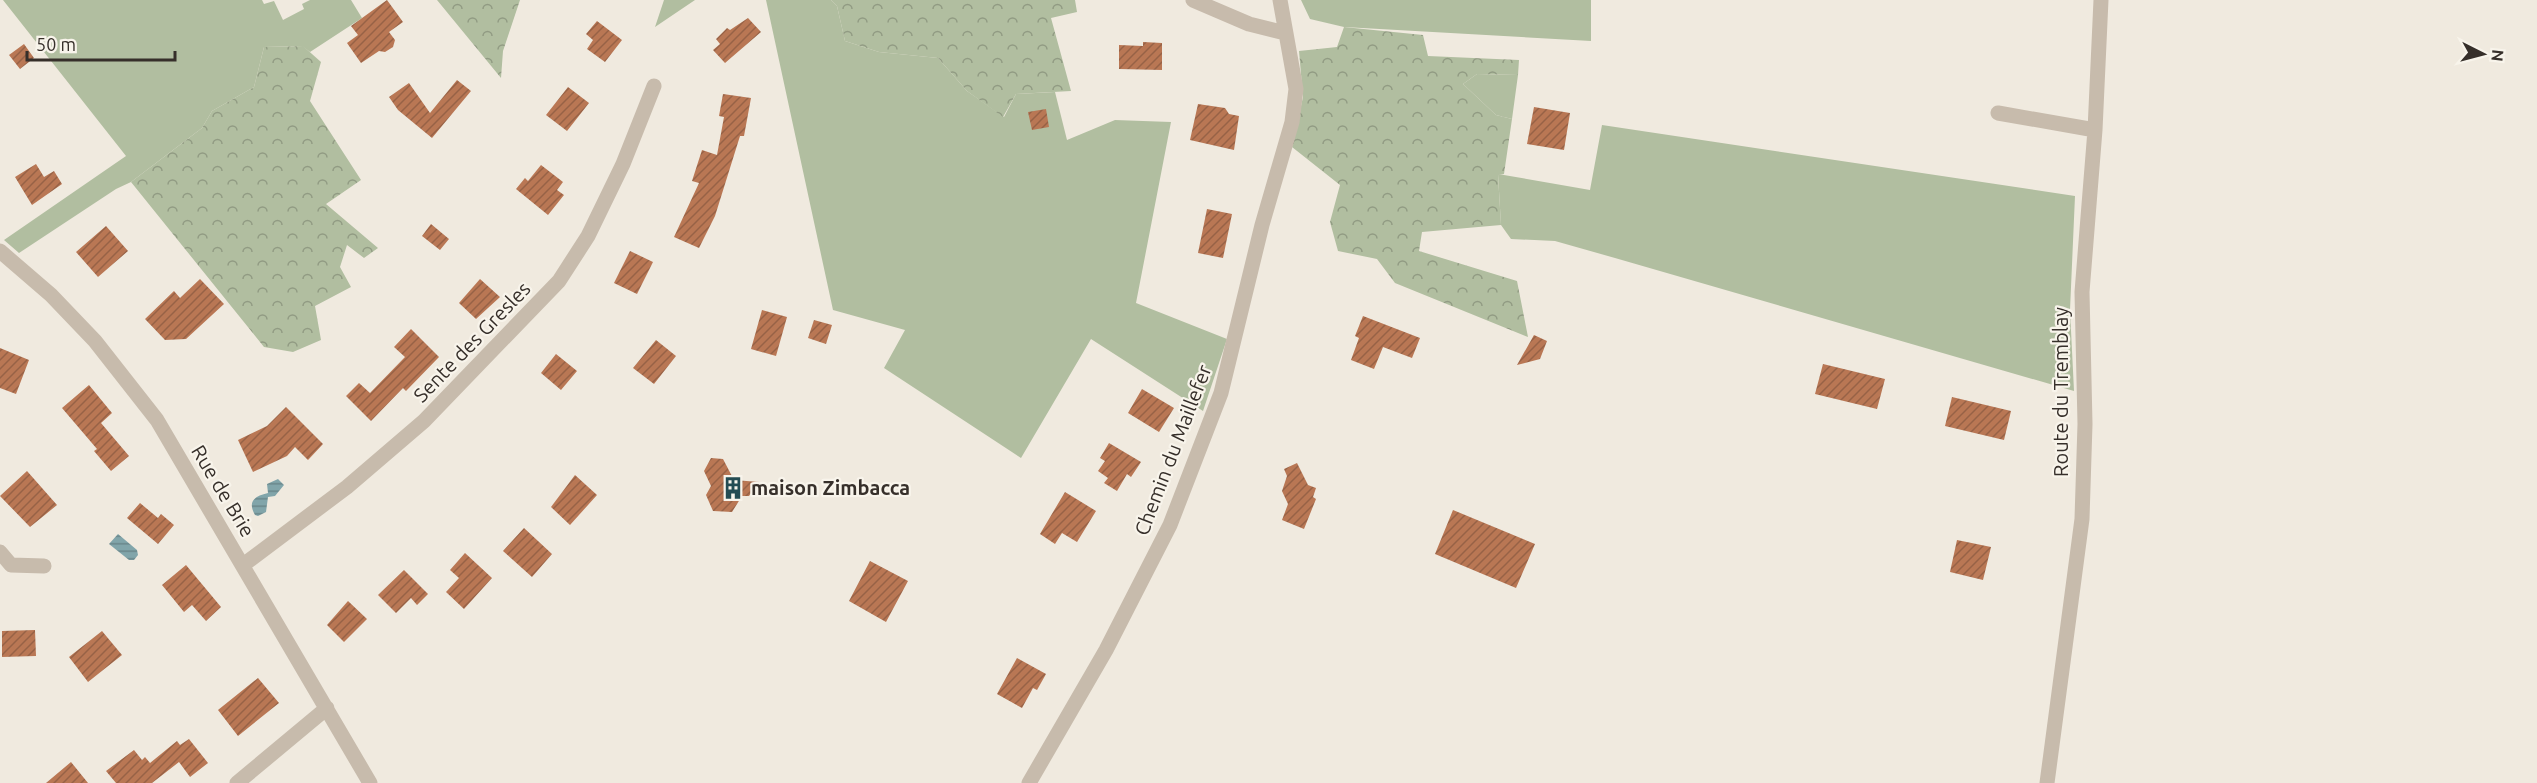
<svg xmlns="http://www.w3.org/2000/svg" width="2537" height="783" font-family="Ubuntu,sans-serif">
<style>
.green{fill:#b1bea0}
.forest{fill:url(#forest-crowns)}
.water{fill:url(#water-rules)}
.building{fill:url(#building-hatch)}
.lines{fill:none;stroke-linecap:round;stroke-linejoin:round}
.street{stroke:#c7bbac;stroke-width:15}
.labels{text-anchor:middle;stroke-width:4.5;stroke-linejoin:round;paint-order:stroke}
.street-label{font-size:20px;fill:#362f2a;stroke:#f8f4eb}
.poi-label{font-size:20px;font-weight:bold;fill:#362f2a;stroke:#f8f4eb;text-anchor:start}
</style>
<defs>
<pattern id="forest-crowns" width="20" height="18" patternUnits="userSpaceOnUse" patternTransform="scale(1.5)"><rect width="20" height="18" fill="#b1bea0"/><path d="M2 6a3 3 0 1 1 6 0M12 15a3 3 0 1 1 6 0" fill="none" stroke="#919b83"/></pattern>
<pattern id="water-rules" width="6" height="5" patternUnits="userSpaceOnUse" patternTransform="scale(1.5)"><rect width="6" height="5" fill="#81a5aa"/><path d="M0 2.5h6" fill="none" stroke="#6a878b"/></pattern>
<pattern id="building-hatch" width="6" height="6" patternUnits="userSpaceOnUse" patternTransform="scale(1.5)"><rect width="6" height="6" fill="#b97754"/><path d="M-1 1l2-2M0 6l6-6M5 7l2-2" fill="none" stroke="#976246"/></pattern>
</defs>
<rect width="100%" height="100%" fill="#f0eadf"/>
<path class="green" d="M 3,0 L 262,0 L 264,4 L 274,1 L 283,20 L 304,9 L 302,4 L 310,0 L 351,0 L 362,18 L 310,52 L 302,46 L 264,47 L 254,87 L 212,111 L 202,128 L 131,182 L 116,189 L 19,253 L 4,240 L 126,156 Z
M 664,0 L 695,0 L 655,27 Z
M 766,0 L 831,0 L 837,6 L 845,41 L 879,52 L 938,58 L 967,91 L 1004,117 L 1016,94 L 1055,92 L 1067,140 L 1115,120 L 1171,122 L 1136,303 L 1227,339 L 1203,411 L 1091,339 L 1021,458 L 884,368 L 905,330 L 833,310 Z
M 1301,0 L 1591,0 L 1591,41 L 1344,27 L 1310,19 Z
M 1477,74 L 1518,75 L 1512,119 L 1496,115 L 1463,84 Z
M 1602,125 L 2075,196 L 2070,310 L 2074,391 L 1615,258 L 1555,241 L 1511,239 L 1501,225 L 1498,174 L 1590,190 Z"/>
<path class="forest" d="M 437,0 L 520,0 L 503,51 L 501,78 Z
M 831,0 L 1075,0 L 1077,12 L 1051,18 L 1071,91 L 1016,94 L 1003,117 L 967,91 L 938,58 L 879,52 L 845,41 L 837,6 Z
M 1344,27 L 1423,35 L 1428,56 L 1519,60 L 1518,75 L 1477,74 L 1463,84 L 1496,115 L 1512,119 L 1504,174 L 1498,175 L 1501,225 L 1422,232 L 1419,251 L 1517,281 L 1528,337 L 1395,283 L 1377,259 L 1338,251 L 1330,222 L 1340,185 L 1292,147 L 1303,97 L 1299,51 L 1337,47 Z
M 303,46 L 321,62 L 310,101 L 361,180 L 326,204 L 378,248 L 364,258 L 347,245 L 340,267 L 351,287 L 315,306 L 321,340 L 293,352 L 264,347 L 131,182 L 202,128 L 212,111 L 254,87 L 264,47 Z"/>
<path class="water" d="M 278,479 L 284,485 L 275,496 L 268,497 L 266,512 L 258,516 L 255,515 C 247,501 255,496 268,493 L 267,484 Z
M 118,534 L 137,550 L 138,555 L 134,560 L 129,560 L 109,544 Z"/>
<path class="building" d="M 387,0 L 403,22 L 389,32 L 395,40 L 393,47 L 385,52 L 379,51 L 361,63 L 347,43 L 358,35 L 351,26 Z
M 748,18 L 761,32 L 725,63 L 713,50 L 720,44 L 716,39 L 727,28 L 730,30 Z
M 597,21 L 622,40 L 605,62 L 587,49 L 593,40 L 586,34 Z
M 1143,42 L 1162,43 L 1162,70 L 1119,69 L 1119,45 L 1143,46 Z
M 24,44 L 34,58 L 20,69 L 9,55 Z
M 457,80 L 471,91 L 432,138 L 398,110 L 389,97 L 409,83 L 430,113 Z
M 568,87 L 589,103 L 567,131 L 546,115 Z
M 723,94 L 751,98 L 744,136 L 740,136 L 715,216 L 699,248 L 674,237 L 699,183 L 692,181 L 702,150 L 717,155 L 724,117 L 719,116 Z
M 1198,104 L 1225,108 L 1229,114 L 1239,116 L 1234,150 L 1190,140 Z
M 1534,107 L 1570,113 L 1564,150 L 1527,144 Z
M 1046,109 L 1049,127 L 1032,130 L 1028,112 Z
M 36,164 L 44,177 L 54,171 L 62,184 L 32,205 L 15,177 Z
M 541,165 L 563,182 L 557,190 L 564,195 L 548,215 L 516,189 L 525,178 L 528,181 Z
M 1207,209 L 1232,214 L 1223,258 L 1198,253 Z
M 431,224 L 449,239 L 440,250 L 422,236 Z
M 106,226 L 128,251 L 98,277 L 76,252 Z
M 630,251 L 653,262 L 637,294 L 614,283 Z
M 200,279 L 224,304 L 186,339 L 165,340 L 145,319 L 174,291 L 180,298 Z
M 480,279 L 500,297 L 476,319 L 459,303 Z
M 762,310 L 787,317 L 776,356 L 751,349 Z
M 1363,316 L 1420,338 L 1412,358 L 1383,347 L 1374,369 L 1351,360 L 1359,338 L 1355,336 Z
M 814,320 L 832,325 L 826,344 L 808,338 Z
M 411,329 L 439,357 L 406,391 L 403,388 L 371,421 L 346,396 L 359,383 L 370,393 L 405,357 L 394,347 Z
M 1534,335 L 1547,341 L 1540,359 L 1517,365 Z
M 656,340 L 676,356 L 654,384 L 633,368 Z
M 0,348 L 29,360 L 16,394 L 0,388 Z
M 556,354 L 577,371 L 561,390 L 541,373 Z
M 1823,364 L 1885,379 L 1877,409 L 1815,394 Z
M 89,385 L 112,413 L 101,423 L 129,456 L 111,471 L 94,451 L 97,449 L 62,408 Z
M 1142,389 L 1174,408 L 1159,432 L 1128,413 Z
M 1952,397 L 2011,411 L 2004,440 L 1945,426 Z
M 286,407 L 323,444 L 308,460 L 295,447 L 287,456 L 253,472 L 238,440 L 267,426 Z
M 1109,443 L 1141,462 L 1131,477 L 1127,474 L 1117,491 L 1104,483 L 1108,478 L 1098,471 L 1105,461 L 1100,458 Z
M 711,458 L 723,459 L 734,480 L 759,482 L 749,496 L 742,496 L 732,512 L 713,511 L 706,495 L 711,486 L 704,471 Z
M 1297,463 L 1308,485 L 1316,488 L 1313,497 L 1316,499 L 1304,529 L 1282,520 L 1288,504 L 1282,491 L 1287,476 L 1284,469 Z
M 27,471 L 57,505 L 30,527 L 0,496 Z
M 575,475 L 597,495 L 570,525 L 551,507 Z
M 1065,492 L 1096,511 L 1077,542 L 1062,533 L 1055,544 L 1040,534 Z
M 140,503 L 158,518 L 161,514 L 174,525 L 158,544 L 127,518 Z
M 1453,510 L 1535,544 L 1516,588 L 1435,554 Z
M 524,528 L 552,554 L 532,577 L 503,551 Z
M 1957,540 L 1991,547 L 1983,580 L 1950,572 Z
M 465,553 L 492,578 L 464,609 L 446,592 L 459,578 L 450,570 Z
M 870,561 L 908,581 L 886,622 L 849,601 Z
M 186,565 L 221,607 L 206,621 L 192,605 L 184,612 L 162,585 Z
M 404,570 L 428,594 L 417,605 L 411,598 L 396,613 L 378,595 Z
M 348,601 L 367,619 L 344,642 L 327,625 Z
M 35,630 L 36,656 L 2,657 L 2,631 Z
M 102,631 L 122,655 L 88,682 L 69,657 Z
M 1017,658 L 1046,674 L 1037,690 L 1033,688 L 1022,708 L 997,694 Z
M 258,678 L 279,703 L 238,736 L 218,710 Z
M 189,739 L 208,763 L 190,777 L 179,762 L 152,783 L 116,783 L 106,771 L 134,750 L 142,760 L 145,757 L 150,763 L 177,741 L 180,745 Z
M 71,762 L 88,783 L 46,783 Z"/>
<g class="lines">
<path class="street" d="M 1193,0 L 1249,24 L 1285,33
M 1998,113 L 2095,130
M 0,251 L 51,295 L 95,341 L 157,420 L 370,783
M 0,552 L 11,565 L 44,566
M 243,565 L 347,487 L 424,421 L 559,281 L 588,236 L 623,164 L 654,86
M 237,783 L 327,708
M 1029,783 L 1106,650 L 1170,525 L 1221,393 L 1262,225 L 1292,122 L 1296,89 L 1280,0
M 2047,783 L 2082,519 L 2085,424 L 2082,292 L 2095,130 L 2101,0"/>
</g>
<defs>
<g id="building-bare" transform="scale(1.8)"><path d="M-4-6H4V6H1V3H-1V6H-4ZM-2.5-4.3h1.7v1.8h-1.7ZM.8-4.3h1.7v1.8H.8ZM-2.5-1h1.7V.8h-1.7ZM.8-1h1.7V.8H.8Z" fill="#244c53" stroke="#f8f4eb" stroke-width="2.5" paint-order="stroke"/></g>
</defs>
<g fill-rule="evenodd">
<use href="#building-bare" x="733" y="488"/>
</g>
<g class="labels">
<g class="street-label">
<text transform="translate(472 342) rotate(-46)" y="7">Sente des Gresles</text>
<text transform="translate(2061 392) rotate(-90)" y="7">Route du Tremblay</text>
<text transform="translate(1173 450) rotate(-69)" y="7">Chemin du Maillefer</text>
<text transform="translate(223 491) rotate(59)" y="7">Rue de Brie</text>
</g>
<g class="poi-label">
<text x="751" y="495">maison Zimbacca</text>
</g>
</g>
<g transform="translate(2483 54) rotate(96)" stroke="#f8f4eb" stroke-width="4.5" paint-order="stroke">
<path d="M0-4.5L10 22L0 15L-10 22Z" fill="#362f2a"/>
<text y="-9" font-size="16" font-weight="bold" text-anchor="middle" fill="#362f2a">N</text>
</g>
<path d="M27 51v9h148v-9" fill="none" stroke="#362f2a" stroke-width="3"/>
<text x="36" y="51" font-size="18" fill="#362f2a" stroke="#f8f4eb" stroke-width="4.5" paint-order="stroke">50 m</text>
</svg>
